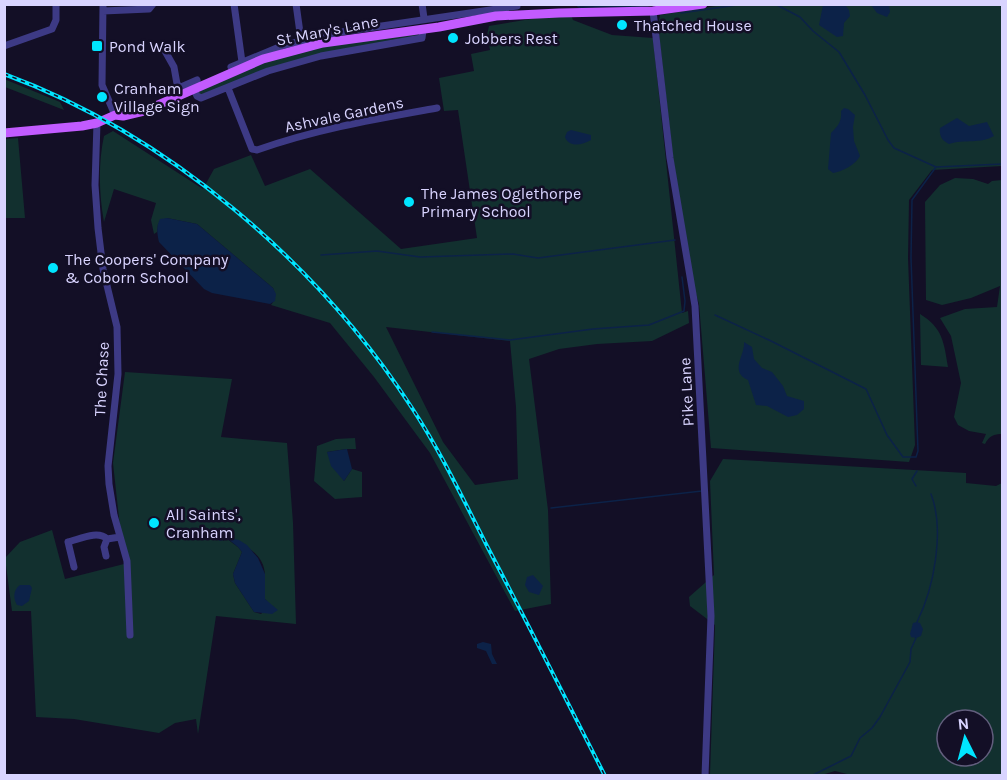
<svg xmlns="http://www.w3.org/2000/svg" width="1007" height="780" font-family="Karla,sans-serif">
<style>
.green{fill:#12302f;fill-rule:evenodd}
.water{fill:#0c2248}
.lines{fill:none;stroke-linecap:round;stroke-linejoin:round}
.stream{stroke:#0c2248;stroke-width:1.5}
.minor{stroke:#3d3a85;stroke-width:7}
.major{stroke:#c25bff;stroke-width:9}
.rail-casing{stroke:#00e5ff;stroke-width:4}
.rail{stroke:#130f26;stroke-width:1.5;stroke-dasharray:4.5;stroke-linecap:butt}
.poi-dot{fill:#00e5ff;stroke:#130f26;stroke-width:2}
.labels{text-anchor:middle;stroke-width:5;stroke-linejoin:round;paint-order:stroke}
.poi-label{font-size:16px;fill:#d9d4ff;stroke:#130f26;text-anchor:start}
.street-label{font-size:16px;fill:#d9d4ff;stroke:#130f26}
</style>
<rect width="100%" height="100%" fill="#130f26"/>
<path class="green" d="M 722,5 L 1002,5 L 1002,166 L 932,170 L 909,200 L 908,258 L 915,445 L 909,462 L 711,448 L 699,304 L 694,287 L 673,158 L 659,35 L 661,30 L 658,27 L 660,15 Z
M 571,15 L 573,20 L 612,35 L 653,38 L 682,313 L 688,311 L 689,323 L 652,341 L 597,344 L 559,349 L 529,359 L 548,510 L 551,604 L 515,611 L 430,453 L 374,377 L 330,323 L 271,305 C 276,299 276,295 273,288 L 197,224 L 167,218 L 158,224 L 157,232 L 154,234 L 151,220 L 156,203 L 114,189 L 104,222 C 99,194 98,164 104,136 L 113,131 L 203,189 L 214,169 L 251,155 L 265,186 L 310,169 L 401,249 L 477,238 L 458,110 L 444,111 L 439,78 L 474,71 L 471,54 L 490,50 L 487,35 L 489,26 L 549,16 ZM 386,327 L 510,341 L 516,407 L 518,479 L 475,485 L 443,442 Z
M 419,34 L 418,37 L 320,54 L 200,95 L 198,92 L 257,64 L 325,45 Z
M 4,79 L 60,102 L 64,110 L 5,87 Z
M 18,138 L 25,218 L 5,218 L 5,139 Z
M 955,178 L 973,179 L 988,184 L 992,181 L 1002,180 L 1002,434 C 994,434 989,436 985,444 L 982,443 L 986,434 L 969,431 L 958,425 L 954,417 L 961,383 L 951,336 L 940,318 L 965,309 L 997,307 L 1000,286 L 971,298 L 942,305 L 926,300 L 925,202 L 940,185 Z
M 920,314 C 943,328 944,343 948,367 L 921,365 Z
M 125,372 L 232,379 L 221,437 L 287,443 L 293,523 L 296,624 L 216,616 L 198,734 L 196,719 L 175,723 L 159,733 L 74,719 L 36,717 L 31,611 L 12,611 L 5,558 L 20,542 L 52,530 L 65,579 L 124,564 L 113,463 ZM 222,537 C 241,543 264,551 265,575 C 265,583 264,591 265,599 L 270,605 L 261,614 L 254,612 L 235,583 L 233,574 L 242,552 L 238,547 L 227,539 L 223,541 Z
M 355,438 L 356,449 L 347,449 L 327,452 L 344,481 L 352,469 L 362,472 L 362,497 L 335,499 L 314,481 L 317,446 L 336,439 Z
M 723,459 L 966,473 L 966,483 L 996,486 L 1002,483 L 1002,775 L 855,776 L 835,771 L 818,776 L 710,775 L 715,625 L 690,606 L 689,597 L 714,575 L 710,481 ZM 947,720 L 983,720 L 983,756 L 947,756 Z"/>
<path class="water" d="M 823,5 L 845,5 L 849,10 L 850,16 L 844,23 L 843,36 L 837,37 L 819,25 Z
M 871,5 L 889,5 L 890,12 L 887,17 L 877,13 Z
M 844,108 L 848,109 L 855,115 L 853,127 L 854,141 L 860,156 C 856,164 842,172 833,173 L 828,169 L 831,133 C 838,126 842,121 841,111 Z
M 957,118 L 969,126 L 987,122 L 994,136 C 981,144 964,139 949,144 C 942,141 939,136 940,128 Z
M 571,130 L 591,135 L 591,140 C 582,145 569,148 565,137 L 567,132 Z
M 167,218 L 197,224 L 273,288 L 276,294 L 275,301 L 270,304 L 212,293 L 204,289 L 159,242 C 157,233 156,227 160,219 Z
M 744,342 L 752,347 L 754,359 L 762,368 L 772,372 L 783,386 L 787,396 L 804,401 L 804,409 L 797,415 L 788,417 L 767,406 L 756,405 L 748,380 C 729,371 745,356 744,342 Z
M 347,449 L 352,469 L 344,481 L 331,466 L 327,452 Z
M 220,536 L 239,540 L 247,545 L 258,558 L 265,574 L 265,599 L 278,610 L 272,614 L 254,612 L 235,583 L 233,574 L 242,552 L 238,547 L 228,539 L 219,541 Z
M 533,575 L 543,586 L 539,595 L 529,592 L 525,585 L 527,577 Z
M 20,585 L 30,585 L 32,588 L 29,601 L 22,606 L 17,605 C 13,598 13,590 20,585 Z
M 917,622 L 920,623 L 923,629 L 921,636 L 916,638 L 911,637 L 910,634 L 913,623 Z
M 483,642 L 491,644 L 492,654 L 497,664 L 492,664 L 486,651 L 477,648 L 477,644 Z"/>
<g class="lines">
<path class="stream" d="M 575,4 L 579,7 L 648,6
M 775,4 L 800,17 L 813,31 L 839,52 L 865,95 L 888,140 L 894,148 L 936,167 L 1002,164
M 681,13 L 744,4
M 321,255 L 377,251 L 420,257 L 513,254 L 538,258 L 675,240
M 715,315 L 771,341 L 866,389 L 887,435 L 903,457 L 916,457 L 918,451 L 911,258 L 912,200 L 936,167
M 432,332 L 510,340 L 593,329 L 649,325 L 684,311 L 685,301 L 682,277
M 916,486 L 912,479 L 917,471
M 551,508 L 702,491
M 917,622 C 934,588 945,530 931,494
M 811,776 L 851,756 L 860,738 L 872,728 L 880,717 L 910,662 L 911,649 L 916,638"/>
<path class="minor" d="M 103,4 L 102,85 L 115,115
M 234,4 L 242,62
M 296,4 L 301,40
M 422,4 L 424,18
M 103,11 L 149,9 L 153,4
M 653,11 L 670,158 L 695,306 L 711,616 L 705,776
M 4,46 L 52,29 L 56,20 L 56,4
M 165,51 L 174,67 L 177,84 L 186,93
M 233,71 L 231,67 L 284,45 L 341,32 L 517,6
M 181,87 L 197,80
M 228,88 L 252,149 L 257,150 C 316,129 376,119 437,108
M 194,89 L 197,96 L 201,98 L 268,71 L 321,56 L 422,38 L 423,30
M 97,123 L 95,185 L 98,228 L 103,269 L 117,327 L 118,374 L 108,466 L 109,484 L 114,515 L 127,561 L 130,635
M 106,556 L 104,547 L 107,539
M 74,567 L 68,542 C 80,539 98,530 107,539 L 120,537"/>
<path class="major" d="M 4,133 L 82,126 L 97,123 L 115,115 L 123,116 L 144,111 L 263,59 L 323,43 L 439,27 L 496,16 L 559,13 L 653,11 L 703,4"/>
<g class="rail-casing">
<path id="rail" d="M 4,74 C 167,134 318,263 412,408 C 441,452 463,499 487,546 C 527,622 566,699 605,776"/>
</g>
<use href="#rail" class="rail"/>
</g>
<g class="poi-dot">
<circle cx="622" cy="25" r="6"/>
<circle cx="453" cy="38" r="6"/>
<rect x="91" y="40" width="12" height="12" rx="3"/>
<circle cx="102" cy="97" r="6"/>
<circle cx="409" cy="202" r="6"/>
<circle cx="53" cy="268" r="6"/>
<circle cx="154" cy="523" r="6"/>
</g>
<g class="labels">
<g class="poi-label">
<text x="634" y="31">Thatched House</text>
<text x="465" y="44">Jobbers Rest</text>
<text x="109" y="52">Pond Walk</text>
<text x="114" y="94">Cranham<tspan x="114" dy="18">Village Sign</tspan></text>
<text x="421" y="199">The James Oglethorpe<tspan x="421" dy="18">Primary School</tspan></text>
<text x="65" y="265">The Coopers' Company<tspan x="65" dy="18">&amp; Coborn School</tspan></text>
<text x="166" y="520">All Saints',<tspan x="166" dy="18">Cranham</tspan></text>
</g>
<g class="street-label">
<text transform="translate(327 30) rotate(-11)" y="6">St Mary's Lane</text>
<text transform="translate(344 114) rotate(-12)" y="6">Ashvale Gardens</text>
<text transform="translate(101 379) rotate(-87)" y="6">The Chase</text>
<text transform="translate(686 392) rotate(-93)" y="6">Pike Lane</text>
</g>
</g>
<rect width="1007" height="780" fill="none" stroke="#d9d4ff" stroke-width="12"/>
<g transform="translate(965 738) rotate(354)"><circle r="28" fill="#130f26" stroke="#625e7d" stroke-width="1.5"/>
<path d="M0-4.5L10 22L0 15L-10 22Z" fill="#00e5ff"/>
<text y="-9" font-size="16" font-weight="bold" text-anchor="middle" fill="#d9d4ff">N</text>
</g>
</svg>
